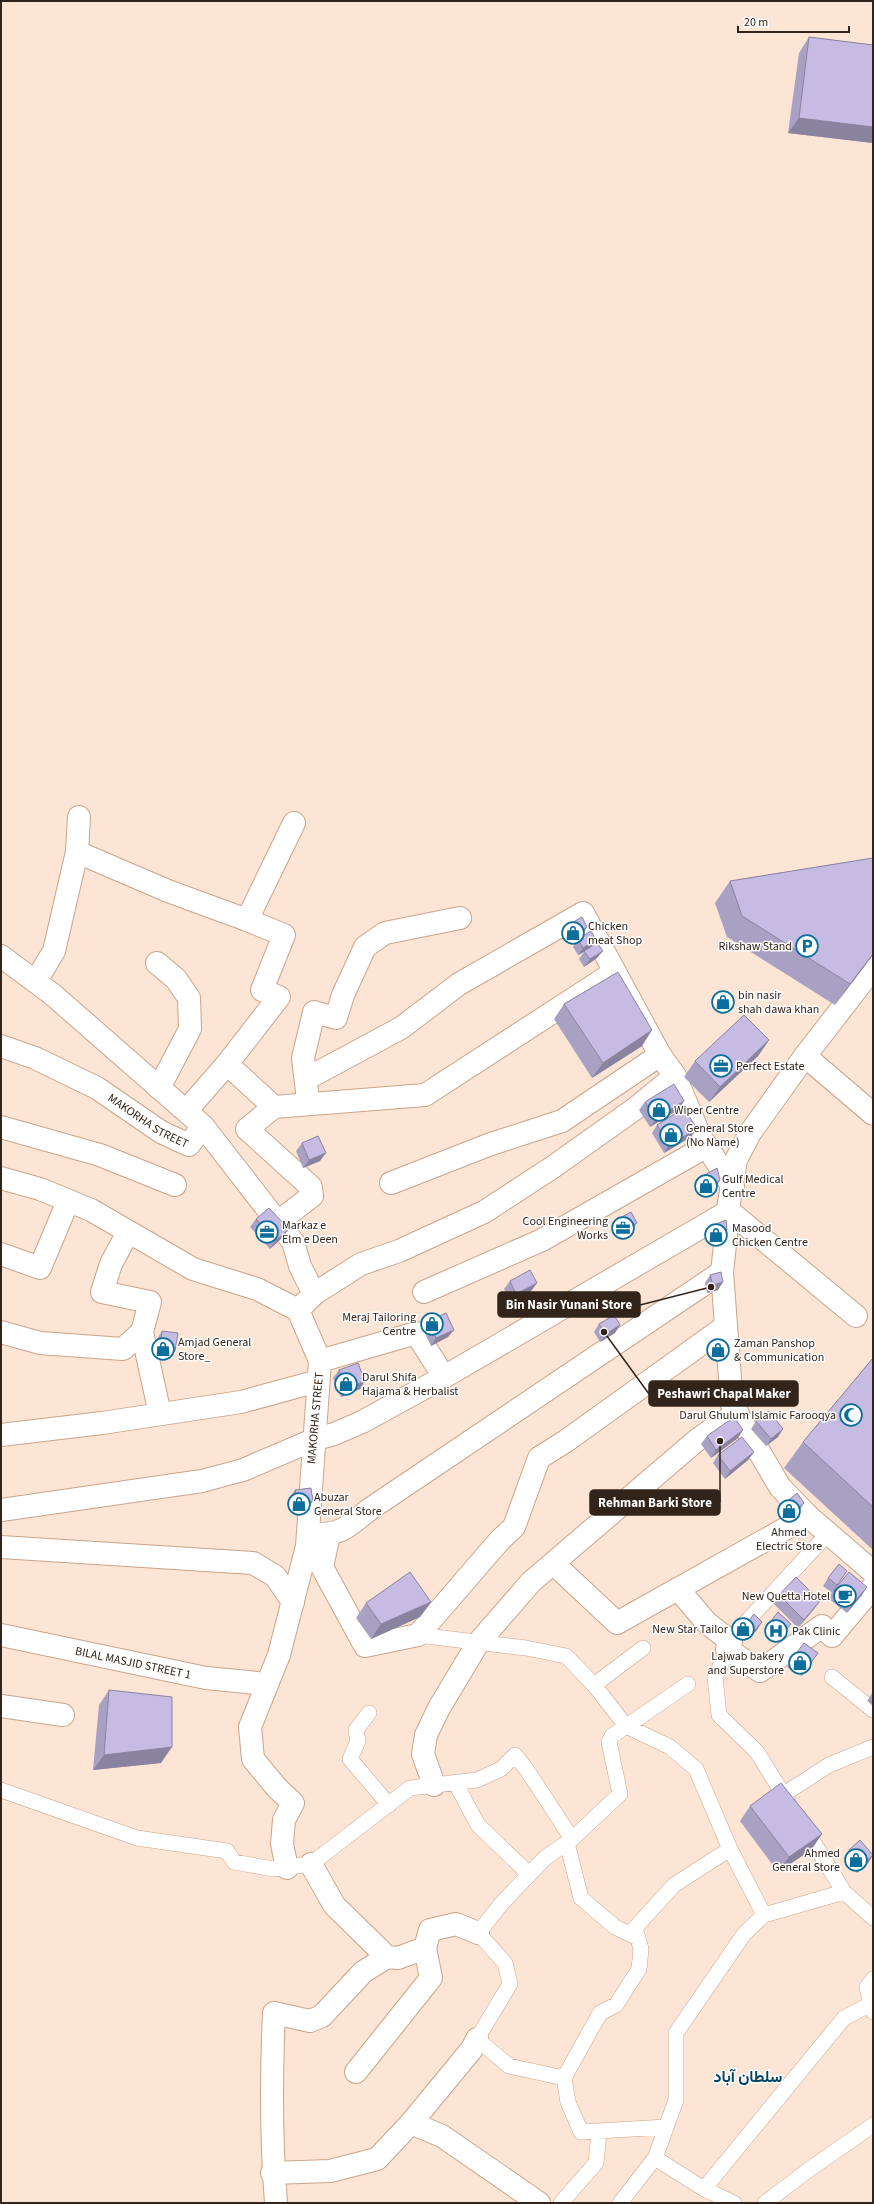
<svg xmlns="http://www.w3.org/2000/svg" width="874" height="2204" font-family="'Source Sans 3',Vazirmatn,sans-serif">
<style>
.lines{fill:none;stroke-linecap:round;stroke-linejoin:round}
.service-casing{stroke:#c9a48a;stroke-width:16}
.minor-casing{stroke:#c9a48a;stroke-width:24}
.service{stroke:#fff;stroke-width:15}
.minor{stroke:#fff;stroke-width:22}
.wall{fill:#a9a1c3}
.shaded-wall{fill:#8a839f}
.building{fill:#c5bbe3;stroke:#8a839f}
.labels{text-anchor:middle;stroke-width:3;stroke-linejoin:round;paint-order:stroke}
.poi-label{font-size:12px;fill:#32241a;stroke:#fff;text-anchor:start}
.street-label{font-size:12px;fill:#32241a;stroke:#fff}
.district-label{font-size:16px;font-weight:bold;fill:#024565;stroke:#fff}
.leader{fill:none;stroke:#32241a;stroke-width:1.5}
.callout-dot{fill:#32241a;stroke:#fff;stroke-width:1.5}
.callout{fill:#32241a;stroke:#32241a;stroke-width:1.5}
.callout-label{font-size:13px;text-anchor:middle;font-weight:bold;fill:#fff}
</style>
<rect width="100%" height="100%" fill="#fce5d4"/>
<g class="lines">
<g class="service-casing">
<path id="service" d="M 418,1635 L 526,1648 L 566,1656 L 594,1685 L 626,1726 L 670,1747 L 696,1769 L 730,1849 L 764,1915
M 832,1677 L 873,1710
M 594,1685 L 643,1648
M 369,1713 L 356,1730 L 358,1741 L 350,1759 L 389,1805
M 455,1782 L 478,1825 L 529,1874
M 1,1790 L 137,1838 L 227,1851 L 234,1862 L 273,1869 L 311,1864 L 410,1788 L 477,1780 L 501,1769 L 515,1755 L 527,1770 L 572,1839
M 784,1794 L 829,1765 L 873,1747
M 788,1802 L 757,1752 L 719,1715 L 715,1677 L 736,1633 L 821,1541 L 831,1536
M 804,1827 L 844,1892 L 873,1918
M 567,1843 L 581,1898 L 615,1927 L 638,1938
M 873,1979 L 867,1987 L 873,2012
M 564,2078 L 509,2066 L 477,2039 L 510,1984 L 505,1963 L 478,1933 L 502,1903 L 545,1858 L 572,1839 L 620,1794 L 609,1742 L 612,1736 L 688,1684
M 666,2127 L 581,2132 L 568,2102 L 564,2078 L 600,2013 L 616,2005 L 639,1969 L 641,1949 L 635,1928 L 674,1885 L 730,1849
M 655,2158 L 676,2100 L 676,2033 L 744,1934 L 764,1915 L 844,1892
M 704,2189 L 844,2018 L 871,2004
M 561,2203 L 596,2163 L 599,2133
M 620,2203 L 655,2158 L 704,2189 L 734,2203
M 765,2203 L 807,2171 L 873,2125"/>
</g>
<g class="minor-casing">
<g id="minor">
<path d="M 77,852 L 168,891 L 247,920 L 294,823"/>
<path d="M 1,956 L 52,994 L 203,1126"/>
<path d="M 157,963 L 176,979 L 189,998 L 190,1029 L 159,1088"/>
<path d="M 873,968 L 805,1056 L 750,1133 L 736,1160 L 726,1221 L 726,1236 L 722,1272 L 732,1405 L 780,1487 L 808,1516 L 873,1572"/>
<path d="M 36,981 L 54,951 L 77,852 L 79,817"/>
<path id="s1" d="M 1,1046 L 35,1058 L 97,1088 L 161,1132 L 189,1145 L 203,1126 L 293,1242 L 300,1266 L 314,1294 L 298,1310 L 320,1361 L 307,1546 L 279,1655 L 250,1727 L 253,1759 L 277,1788 L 293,1803 L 284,1820 L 282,1844 L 287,1868"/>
<path d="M 805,1056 L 873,1114"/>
<path d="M 227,1064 L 274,1107"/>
<path d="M 306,1079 L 401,1028 L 459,984 L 583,913 L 660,1055 L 675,1076 L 700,1136 L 733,1187"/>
<path d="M 307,1092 L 303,1058 L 314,1012 L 336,1018 L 343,995 L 365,947 L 385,933 L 460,918"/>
<path d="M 186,1111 L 227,1064 L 279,997 L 262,990 L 284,935 L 247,920"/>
<path d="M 1,1127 L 100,1155 L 175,1185"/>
<path d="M 1,1178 L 40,1189 L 91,1210 L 193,1269 L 257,1289 L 298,1310"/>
<path d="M 391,1183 L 491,1144 L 562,1121 L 660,1055"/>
<path d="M 278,1222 L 312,1196 L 311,1187 L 247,1129 L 274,1107 L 425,1095 L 613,973"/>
<path d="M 128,1232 L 111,1264 L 102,1292 L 150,1302 L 142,1332 L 160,1414"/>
<path d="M 1,1254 L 40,1268 L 68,1201"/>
<path d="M 424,1292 L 542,1240 L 707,1146"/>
<path d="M 314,1294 L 361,1264 L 399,1251 L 484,1212 L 553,1167 L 636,1108 L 675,1076"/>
<path d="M 1,1332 L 40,1343 L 123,1349 L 142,1332"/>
<path d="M 320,1361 L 416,1333 L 444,1377"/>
<path d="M 1,1435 L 102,1423 L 241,1402 L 318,1381"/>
<path d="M 1,1510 L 202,1481 L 243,1470 L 313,1440 L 334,1434 L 362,1422 L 444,1377 L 729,1211 L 856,1316"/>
<path d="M 314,1534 C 343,1535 348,1526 370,1509 L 722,1272"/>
<path d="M 329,1535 L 322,1567 L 365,1646 L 418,1635 L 500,1540 L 514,1527 L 539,1458 L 566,1441 L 726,1326"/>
<path d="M 1,1547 L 253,1563 L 275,1576 L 293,1602"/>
<path d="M 554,1564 L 617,1623 L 808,1516"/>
<path d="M 678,1589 L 706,1622 L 731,1642"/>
<path id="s2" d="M 1,1635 L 206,1678 L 267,1684"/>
<path d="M 727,1649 L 760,1671 L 822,1626 L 832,1636 L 873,1587"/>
<path d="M 1,1706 L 63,1715"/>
<path d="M 434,1785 L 423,1754 L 426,1735 L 439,1708 L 478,1643 L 531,1582 L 697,1440 L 724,1421 L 738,1414"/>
<path d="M 311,1864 L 334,1905 L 387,1957 L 398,1958 L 425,1948 L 430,1930 L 456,1924 L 478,1933"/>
<path d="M 356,2072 L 431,1978 L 425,1948"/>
<path d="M 411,2123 L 442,2136 L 539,2203"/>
<path d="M 272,2173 L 330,2171 L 377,2159 L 411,2123 L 472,2049 L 477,2039"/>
<path d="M 276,2203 C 271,2139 271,2077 274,2013 L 310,2021 L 322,2016 L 363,1972 L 387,1957"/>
</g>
</g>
<use href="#service" class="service"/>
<use href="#minor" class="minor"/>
</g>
<path class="wall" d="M 809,37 L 873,45 L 873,143 L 788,133 L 799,53 Z
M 873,858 L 873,955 L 835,1005 L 727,937 L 715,903 L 730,881 Z
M 570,924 L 582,935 L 569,942 L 564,932 Z
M 578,939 L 596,940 L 592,946 L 597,958 L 584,967 L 579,959 L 584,952 L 578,955 L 573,947 Z
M 564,1004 L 642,1046 L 592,1078 L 554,1019 Z
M 769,1040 L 758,1056 L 709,1102 L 684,1077 L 695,1061 Z
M 684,1101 L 679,1109 L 650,1127 L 639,1110 L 645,1102 Z
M 657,1125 L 691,1137 L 664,1153 L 652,1133 Z
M 302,1143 L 320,1161 L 303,1168 L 296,1151 Z
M 703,1176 L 715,1188 L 701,1196 L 698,1184 Z
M 620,1218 L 631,1231 L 620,1237 L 614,1226 Z
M 256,1219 L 283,1237 L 270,1249 L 250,1227 Z
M 716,1224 L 722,1238 L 713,1241 L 711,1232 Z
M 710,1275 L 718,1290 L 707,1293 L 705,1283 Z
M 510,1281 L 537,1283 L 531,1291 L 511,1302 L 504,1289 Z
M 429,1321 L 448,1337 L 431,1346 L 423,1329 Z
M 599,1324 L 615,1333 L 600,1342 L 594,1332 Z
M 162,1331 L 169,1358 L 154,1356 L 157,1339 Z
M 873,1358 L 873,1550 L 784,1468 L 803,1442 Z
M 339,1370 L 360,1389 L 341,1397 L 333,1378 Z
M 756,1421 L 778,1437 L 766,1446 L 751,1429 Z
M 707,1436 L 738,1438 L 711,1458 L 701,1444 Z
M 754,1452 L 748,1460 L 725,1479 L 713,1463 L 718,1455 Z
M 295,1490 L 307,1509 L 291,1511 L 289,1498 Z
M 784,1504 L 799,1511 L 786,1521 L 778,1512 Z
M 847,1571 L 832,1593 L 823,1586 L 828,1578 Z
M 834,1590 L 862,1595 L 847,1613 L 828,1598 Z
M 779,1595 L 820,1601 L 814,1609 L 798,1628 L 773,1603 Z
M 431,1602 L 420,1617 L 371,1639 L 356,1618 L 366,1603 Z
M 778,1612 L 785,1632 L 778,1641 L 766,1629 Z
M 746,1624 L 757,1630 L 748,1639 L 740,1632 Z
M 804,1643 L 818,1653 L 802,1676 L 787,1667 Z
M 109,1690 L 161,1763 L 93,1770 L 99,1705 Z
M 873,1692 L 873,1706 L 867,1701 Z
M 750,1806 L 822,1834 L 811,1850 L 778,1872 L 740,1821 Z
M 849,1850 L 873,1855 L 868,1863 L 857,1873 L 844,1858 Z"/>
<path class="shaded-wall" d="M 799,118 L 873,127 L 873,143 L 788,133 Z
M 587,927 L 582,935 L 569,942 L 575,934 Z
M 596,940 L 591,948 L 584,951 L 584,952 L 578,955 L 583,948 Z
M 603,951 L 597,958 L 584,967 L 590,959 Z
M 873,954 L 873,955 L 835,1005 L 850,984 Z
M 652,1030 L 642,1046 L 592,1078 L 603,1063 Z
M 769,1040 L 758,1056 L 709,1102 L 720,1087 Z
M 684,1101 L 679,1109 L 650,1127 L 656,1119 Z
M 697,1129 L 691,1137 L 664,1153 L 669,1145 Z
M 326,1153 L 320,1161 L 303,1168 L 309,1160 Z
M 720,1180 L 715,1188 L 701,1196 L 707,1188 Z
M 637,1223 L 631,1231 L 620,1237 L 625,1229 Z
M 289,1229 L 283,1237 L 270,1249 L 275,1241 Z
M 727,1230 L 722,1238 L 713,1241 L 718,1233 Z
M 723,1282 L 718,1290 L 707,1293 L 713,1285 Z
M 537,1283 L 531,1291 L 511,1302 L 516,1294 Z
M 620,1325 L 615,1333 L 600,1342 L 606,1334 Z
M 454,1330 L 448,1337 L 431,1346 L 436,1338 Z
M 160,1349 L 175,1351 L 169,1358 L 154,1356 Z
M 365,1381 L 360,1389 L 341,1397 L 346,1389 Z
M 783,1429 L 778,1437 L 766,1446 L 771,1439 Z
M 743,1430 L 738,1438 L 711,1458 L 716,1450 Z
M 754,1452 L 748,1460 L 725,1479 L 730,1471 Z
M 313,1501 L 307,1509 L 291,1511 L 297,1503 Z
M 804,1503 L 799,1511 L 786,1521 L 792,1513 Z
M 867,1587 L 862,1595 L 847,1613 L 852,1605 Z
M 820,1601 L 814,1609 L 798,1628 L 804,1620 Z
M 431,1602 L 420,1617 L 371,1639 L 381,1624 Z
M 762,1622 L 757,1630 L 748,1639 L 754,1631 Z
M 791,1624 L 785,1632 L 778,1641 L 783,1633 Z
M 172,1747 L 161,1763 L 93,1770 L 104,1755 Z
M 822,1834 L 811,1850 L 778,1872 L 789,1857 Z
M 873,1855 L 868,1863 L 857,1873 L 862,1865 Z"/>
<path class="building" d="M 809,37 L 873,45 L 873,127 L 799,118 Z
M 873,858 L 873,954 L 850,984 L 742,916 L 730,881 Z
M 582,917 L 587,927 L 575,934 L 570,924 Z
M 591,931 L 596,940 L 583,948 L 578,939 Z
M 597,943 L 603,951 L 590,959 L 584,951 Z
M 618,972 L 652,1030 L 603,1063 L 564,1004 Z
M 744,1015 L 769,1040 L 720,1087 L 695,1061 Z
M 674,1084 L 684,1101 L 656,1119 L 645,1102 Z
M 684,1108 L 697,1129 L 669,1145 L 657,1125 Z
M 318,1136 L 326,1153 L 309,1160 L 302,1143 Z
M 717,1168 L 720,1180 L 707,1188 L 703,1176 Z
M 269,1208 L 289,1229 L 275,1241 L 256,1219 Z
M 631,1212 L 637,1223 L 625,1229 L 620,1218 Z
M 726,1220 L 727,1230 L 718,1233 L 716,1224 Z
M 530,1270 L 537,1283 L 516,1294 L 510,1281 Z
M 721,1272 L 723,1282 L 713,1285 L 710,1275 Z
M 446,1313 L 454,1330 L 436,1338 L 429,1321 Z
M 614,1315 L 620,1325 L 606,1334 L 599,1324 Z
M 162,1331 L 178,1333 L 175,1351 L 160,1349 Z
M 873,1358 L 873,1507 L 803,1442 Z
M 358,1363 L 365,1381 L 346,1389 L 339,1370 Z
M 769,1411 L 783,1429 L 771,1439 L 756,1421 Z
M 734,1417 L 743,1430 L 716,1450 L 707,1436 Z
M 742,1437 L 754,1452 L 730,1471 L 718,1455 Z
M 311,1488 L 313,1501 L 297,1503 L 295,1490 Z
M 797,1493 L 804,1503 L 792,1513 L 784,1504 Z
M 839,1564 L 847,1571 L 837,1585 L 828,1578 Z
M 410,1572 L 431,1602 L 381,1624 L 366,1603 Z
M 849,1572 L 867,1587 L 852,1605 L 834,1590 Z
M 796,1577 L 820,1601 L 804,1620 L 779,1595 Z
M 778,1612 L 791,1624 L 783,1633 L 771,1621 Z
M 754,1614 L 762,1622 L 754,1631 L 746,1624 Z
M 804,1643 L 818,1653 L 807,1668 L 792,1659 Z
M 109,1690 L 172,1697 L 172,1747 L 104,1755 Z
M 781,1783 L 822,1834 L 789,1857 L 750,1806 Z
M 860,1840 L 873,1855 L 862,1865 L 849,1850 Z"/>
<defs>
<g id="shop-ring" transform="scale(1.15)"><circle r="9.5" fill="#fff" stroke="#0c6e9c" stroke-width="1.5"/><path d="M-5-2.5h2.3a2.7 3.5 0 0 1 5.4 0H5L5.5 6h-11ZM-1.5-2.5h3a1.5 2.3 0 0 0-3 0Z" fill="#0c6e9c"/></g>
<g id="parking-ring" transform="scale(1.15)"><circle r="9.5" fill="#fff" stroke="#0c6e9c" stroke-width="1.5"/><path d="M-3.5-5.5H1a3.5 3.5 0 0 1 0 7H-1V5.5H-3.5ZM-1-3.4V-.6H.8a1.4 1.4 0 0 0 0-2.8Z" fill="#0c6e9c"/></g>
<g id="office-ring" transform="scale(1.15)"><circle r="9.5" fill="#fff" stroke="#0c6e9c" stroke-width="1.5"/><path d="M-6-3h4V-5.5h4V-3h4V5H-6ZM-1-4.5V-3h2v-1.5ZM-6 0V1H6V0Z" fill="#0c6e9c"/></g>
<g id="mosque-ring" transform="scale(1.15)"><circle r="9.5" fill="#fff" stroke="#0c6e9c" stroke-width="1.5"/><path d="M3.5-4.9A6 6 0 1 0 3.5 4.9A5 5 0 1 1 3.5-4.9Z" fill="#0c6e9c"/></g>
<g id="cafe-ring" transform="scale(1.15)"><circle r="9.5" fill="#fff" stroke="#0c6e9c" stroke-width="1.5"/><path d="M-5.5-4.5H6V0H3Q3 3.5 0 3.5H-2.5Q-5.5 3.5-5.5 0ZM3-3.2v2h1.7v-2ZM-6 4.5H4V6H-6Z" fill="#0c6e9c"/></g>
<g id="hospital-ring" transform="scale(1.15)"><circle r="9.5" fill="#fff" stroke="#0c6e9c" stroke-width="1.5"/><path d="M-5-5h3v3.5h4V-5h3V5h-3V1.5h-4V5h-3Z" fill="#0c6e9c"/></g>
</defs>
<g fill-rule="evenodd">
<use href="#shop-ring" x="573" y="933"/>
<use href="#parking-ring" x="807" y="946"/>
<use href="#shop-ring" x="723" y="1002"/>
<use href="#office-ring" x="721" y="1066"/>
<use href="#shop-ring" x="659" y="1110"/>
<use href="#shop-ring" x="671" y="1135"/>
<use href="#shop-ring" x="706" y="1186"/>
<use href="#office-ring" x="623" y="1228"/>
<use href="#office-ring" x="267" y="1232"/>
<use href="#shop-ring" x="716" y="1235"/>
<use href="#shop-ring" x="432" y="1324"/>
<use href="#shop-ring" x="163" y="1349"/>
<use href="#shop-ring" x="718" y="1350"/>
<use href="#shop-ring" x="346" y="1384"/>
<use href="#mosque-ring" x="851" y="1415"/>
<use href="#shop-ring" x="299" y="1504"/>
<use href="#shop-ring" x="789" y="1511"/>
<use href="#cafe-ring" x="845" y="1596"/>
<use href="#shop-ring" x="743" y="1629"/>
<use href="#hospital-ring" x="776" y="1631"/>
<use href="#shop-ring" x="800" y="1663"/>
<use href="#shop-ring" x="856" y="1860"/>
</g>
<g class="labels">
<g class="poi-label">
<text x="588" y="930">Chicken<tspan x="588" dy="14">meat Shop</tspan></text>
<text x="792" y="950" text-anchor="end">Rikshaw Stand</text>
<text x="738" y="999">bin nasir<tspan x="738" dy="14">shah dawa khan</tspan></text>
<text x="736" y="1070">Perfect Estate</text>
<text x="674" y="1114">Wiper Centre</text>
<text x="686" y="1132">General Store<tspan x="686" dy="14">(No Name)</tspan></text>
<text x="722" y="1183">Gulf Medical<tspan x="722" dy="14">Centre</tspan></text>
<text x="608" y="1225" text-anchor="end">Cool Engineering<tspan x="608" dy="14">Works</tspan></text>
<text x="282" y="1229">Markaz e<tspan x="282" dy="14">Elm e Deen</tspan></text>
<text x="732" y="1232">Masood<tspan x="732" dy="14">Chicken Centre</tspan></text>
<text x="416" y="1321" text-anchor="end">Meraj Tailoring<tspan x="416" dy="14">Centre</tspan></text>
<text x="178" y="1346">Amjad General<tspan x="178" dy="14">Store_</tspan></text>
<text x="734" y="1347">Zaman Panshop<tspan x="734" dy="14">&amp; Communication</tspan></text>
<text x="362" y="1381">Darul Shifa<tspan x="362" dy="14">Hajama &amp; Herbalist</tspan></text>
<text x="836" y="1419" text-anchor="end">Darul Ghulum Islamic Farooqya</text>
<text x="314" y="1501">Abuzar<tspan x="314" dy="14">General Store</tspan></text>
<text x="789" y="1536" text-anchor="middle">Ahmed<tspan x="789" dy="14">Electric Store</tspan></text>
<text x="830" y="1600" text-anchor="end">New Quetta Hotel</text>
<text x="728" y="1633" text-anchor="end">New Star Tailor</text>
<text x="792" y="1635">Pak Clinic</text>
<text x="784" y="1660" text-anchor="end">Lajwab bakery<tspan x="784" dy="14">and Superstore</tspan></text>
<text x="840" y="1857" text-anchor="end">Ahmed<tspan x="840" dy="14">General Store</tspan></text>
</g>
<g class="street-label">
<text dy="4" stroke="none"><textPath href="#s1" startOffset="166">MAKORHA STREET</textPath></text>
<text transform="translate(315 1418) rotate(-85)" y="4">MAKORHA STREET</text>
<text dy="4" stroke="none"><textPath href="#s2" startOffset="135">BILAL MASJID STREET 1</textPath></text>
</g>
<g class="district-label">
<text x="748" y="2082">سلطان آباد</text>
</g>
</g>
<path class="leader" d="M711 1287L640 1305M604 1332L649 1394M720 1441L720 1502"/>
<g class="callout-dot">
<circle cx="711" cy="1287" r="4"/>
<circle cx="604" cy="1332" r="4"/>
<circle cx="720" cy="1441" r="4"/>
</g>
<g class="callout">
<rect x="498" y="1292" width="142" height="25" rx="4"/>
<rect x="649" y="1381" width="149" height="25" rx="4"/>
<rect x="590" y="1490" width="130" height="25" rx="4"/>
</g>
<g class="callout-label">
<text x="569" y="1309">Bin Nasir Yunani Store</text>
<text x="724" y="1398">Peshawri Chapal Maker</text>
<text x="655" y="1507">Rehman Barki Store</text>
</g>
<rect width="874" height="2204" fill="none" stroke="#32241a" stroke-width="4"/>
<path d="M738 26v6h111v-6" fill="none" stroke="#32241a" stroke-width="2"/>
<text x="744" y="26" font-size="12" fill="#32241a" stroke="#ffffff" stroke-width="3" paint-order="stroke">20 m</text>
</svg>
